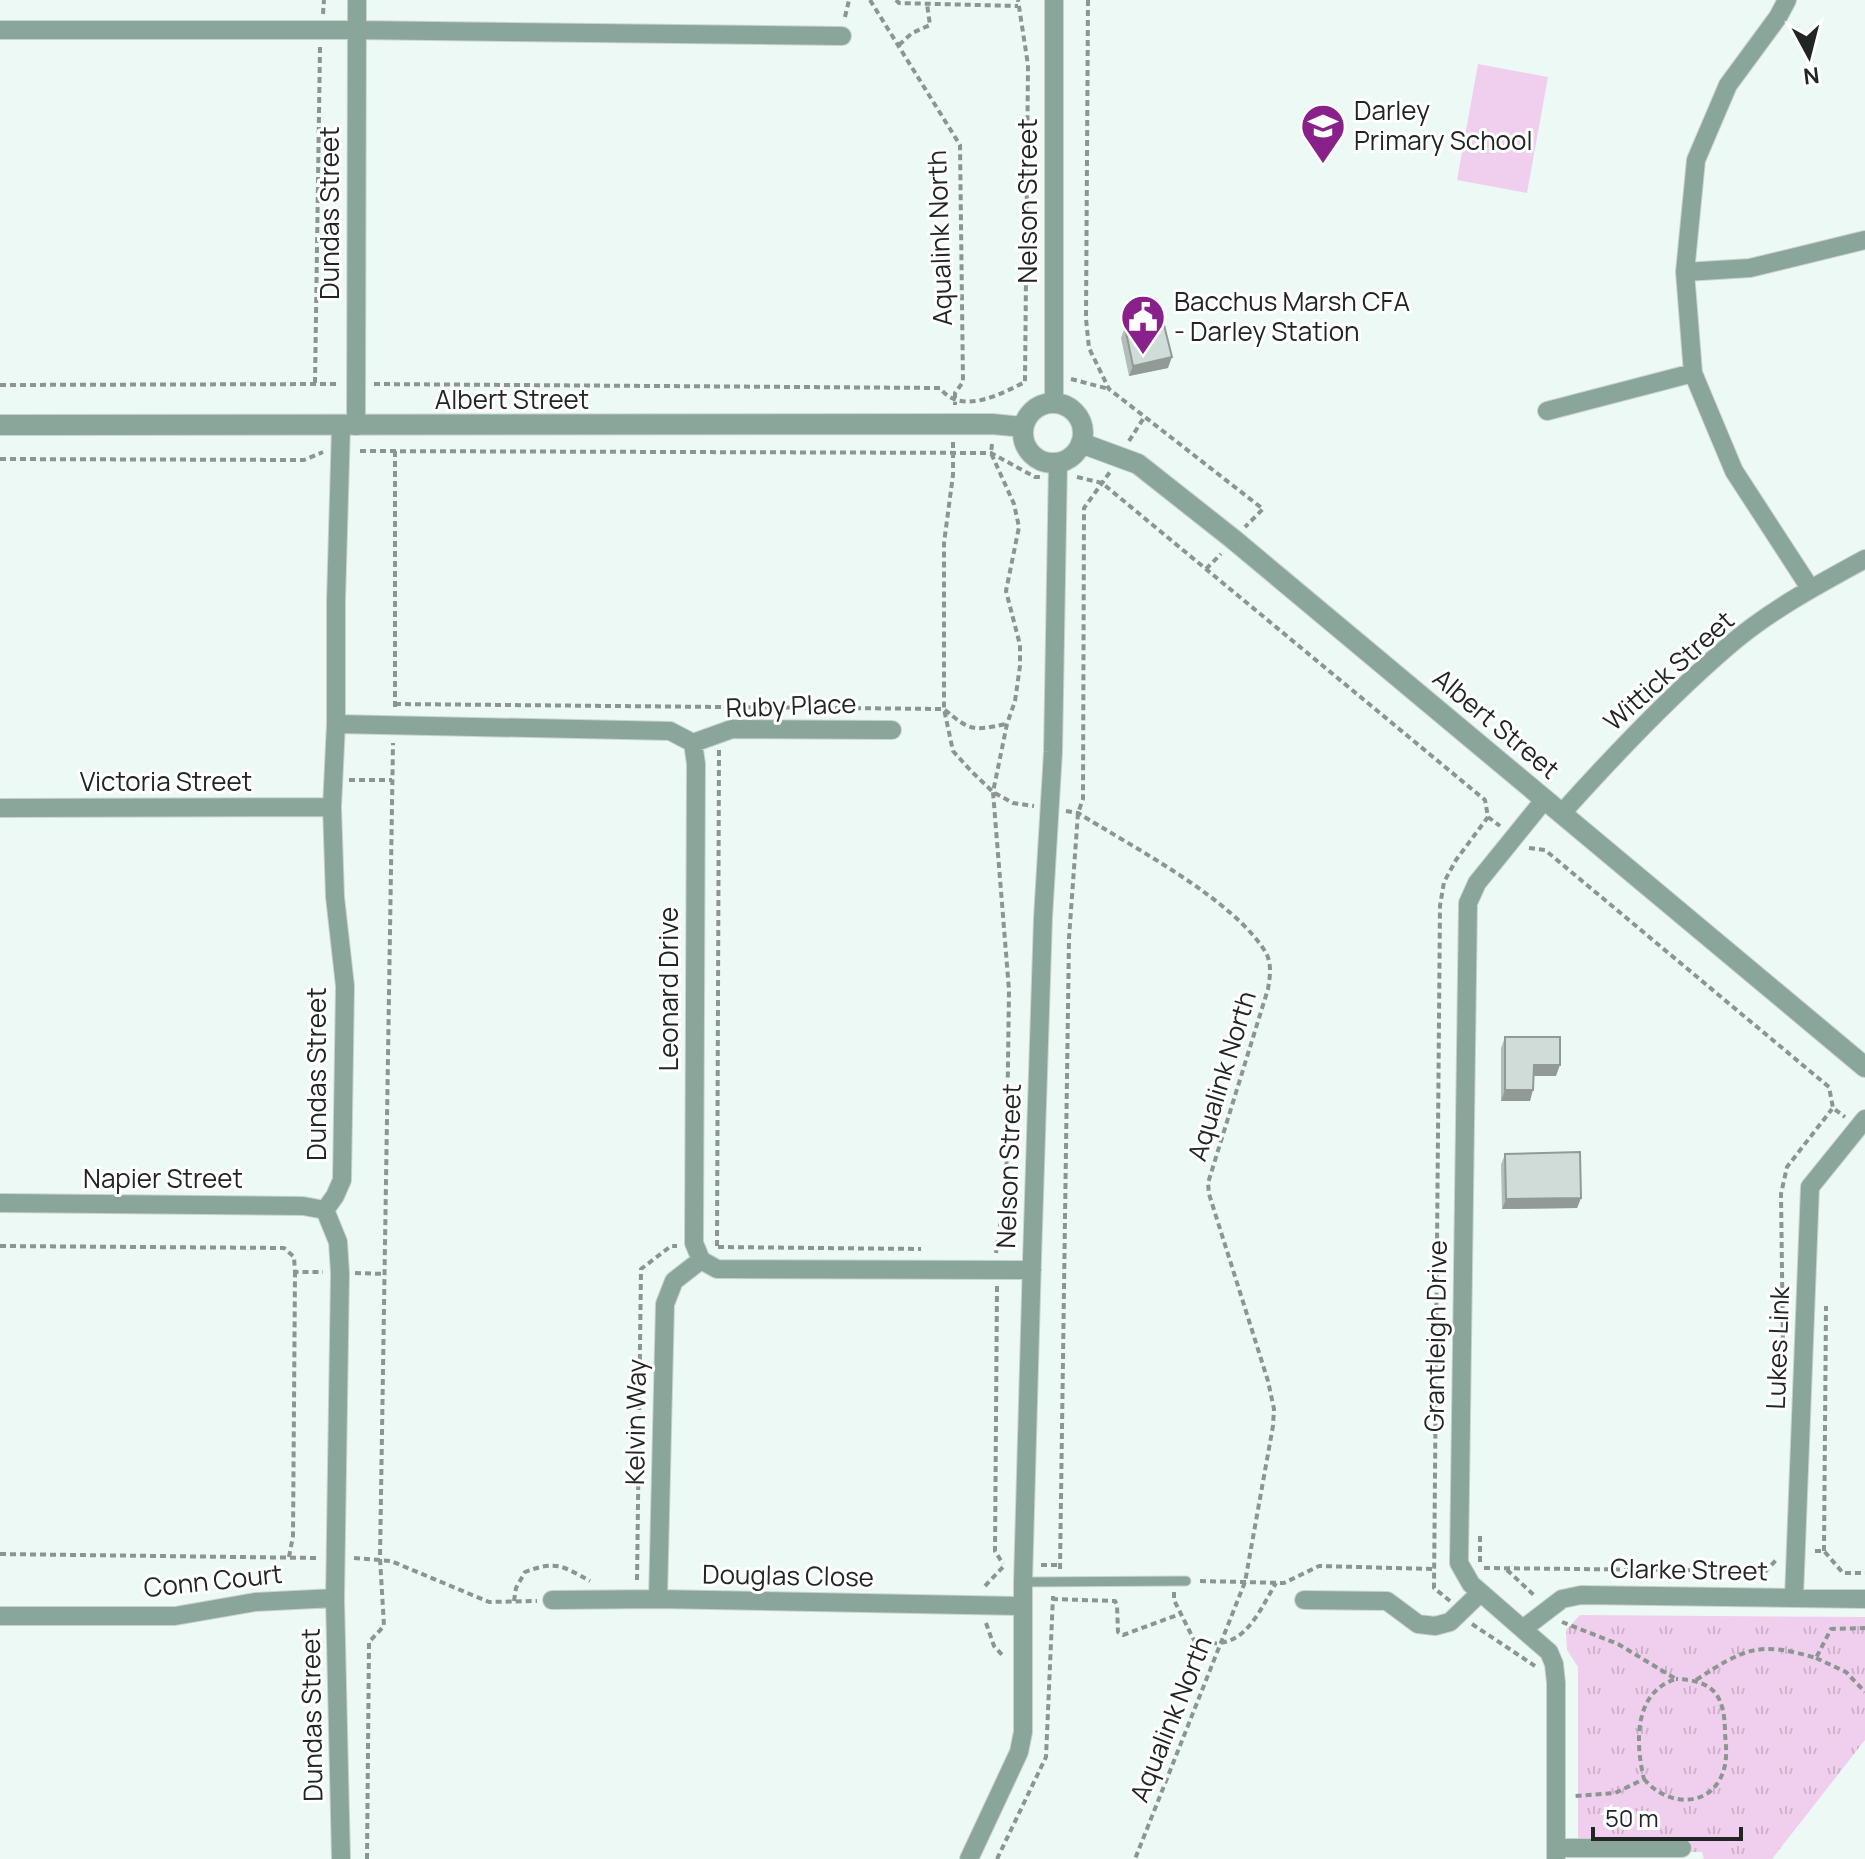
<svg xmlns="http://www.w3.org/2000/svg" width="1865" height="1859" font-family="Manrope,sans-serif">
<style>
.grass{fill:url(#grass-tufts)}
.pitch{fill:#f0cfee}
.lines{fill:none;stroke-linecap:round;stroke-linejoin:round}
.service-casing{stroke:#c8d3ce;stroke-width:11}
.minor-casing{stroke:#c8d3ce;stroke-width:20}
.tertiary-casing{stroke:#c8d3ce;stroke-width:22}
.path{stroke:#8d9591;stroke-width:4;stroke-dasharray:6 4;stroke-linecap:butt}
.service{stroke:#8aa59a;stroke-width:9}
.minor{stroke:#8aa59a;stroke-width:18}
.tertiary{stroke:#8aa59a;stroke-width:20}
.wall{fill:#b3bdb9}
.shaded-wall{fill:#929a96}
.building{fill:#d0dcd7;stroke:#929a96;stroke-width:2}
.labels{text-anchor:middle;stroke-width:6;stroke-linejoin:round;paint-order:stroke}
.poi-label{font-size:26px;fill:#212523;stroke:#fff;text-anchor:start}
.street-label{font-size:26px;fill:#212523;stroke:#fff}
</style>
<defs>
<pattern id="grass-tufts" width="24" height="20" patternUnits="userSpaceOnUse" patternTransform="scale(2)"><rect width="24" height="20" fill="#f0cfee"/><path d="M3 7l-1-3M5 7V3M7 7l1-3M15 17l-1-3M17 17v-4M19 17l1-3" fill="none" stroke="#ceb2cc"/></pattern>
</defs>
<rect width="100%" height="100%" fill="#edf9f4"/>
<path class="grass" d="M 1580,1615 L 1865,1617 L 1865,1740 L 1772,1859 L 1704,1859 L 1702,1852 L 1602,1853 L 1587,1850 L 1578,1838 L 1578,1667 L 1567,1650 L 1566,1630 Z"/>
<path class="pitch" d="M 1478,64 L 1548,77 L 1527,193 L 1457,180 Z"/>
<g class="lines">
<g class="service-casing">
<path id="service" d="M 1023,1582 L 1186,1581"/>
</g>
<g class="minor-casing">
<path id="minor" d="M 1787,0 L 1778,17 L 1728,85 L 1696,160 L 1685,272 L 1693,373 L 1734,471 L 1810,588
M 0,30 L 356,30 L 842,36
M 1685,272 L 1750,268 L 1865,240
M 1054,403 L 1054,0
M 1547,411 L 1693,373
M 341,426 L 336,601 L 336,724 L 332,807 L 335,897 L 345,986 L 342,1180 L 335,1196 L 325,1210 L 338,1242 L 340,1273 L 335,1598 L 341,1859
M 356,426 L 357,0
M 336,724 L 670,731 L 693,743 L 696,764 L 694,1243 L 701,1260 L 717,1269 L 1032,1270
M 693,743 L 732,729 L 892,730
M 1545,799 L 1477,883 L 1468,903 L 1459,1563 L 1471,1584 L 1549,1652 L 1554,1664 L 1556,1683 L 1556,1859
M 0,808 L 332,807
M 1562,813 C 1614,755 1667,699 1726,648 C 1767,612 1817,585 1865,559
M 0,1203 L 303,1206 L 325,1210
M 1794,1597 L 1810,1187 L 1865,1119
M 658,1599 L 665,1304 L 674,1281 L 701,1260
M 552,1600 L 658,1599 L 1023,1606
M 1304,1600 L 1387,1601 L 1418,1624 L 1435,1626 L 1450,1622 L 1480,1593
M 0,1616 L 175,1616 L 255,1602 L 335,1598
M 1524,1628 L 1562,1599 L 1581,1595 L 1865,1599
M 1556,1848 L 1682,1848
M 969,1859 L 1019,1752 L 1023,1732 L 1023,1582 L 1032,1259 L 1043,918 L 1053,752 L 1058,463"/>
</g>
<g class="tertiary-casing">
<path id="tertiary" d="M1023 433a30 30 0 1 1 60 0a30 30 0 1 1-60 0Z
M 0,425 L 992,424 L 1023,427
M 1081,443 L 1138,464 L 1233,539 L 1865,1067"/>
</g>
<path class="path" d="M 870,0 L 960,145 L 963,382 L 955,393 L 955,405
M 896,0 L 899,3 L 1018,6
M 1088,0 L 1086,319 L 1089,348 L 1109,389 L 1263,509 L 1245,527
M 323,14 L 324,0
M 845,17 L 849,0
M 899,45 L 912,33 L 930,25 L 927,4
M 1071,379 L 1109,389
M 315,383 L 320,46
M 374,384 L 940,388 C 961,416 1001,394 1025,382 L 1028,65 L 1018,0
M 0,385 L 338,384
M 1129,441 L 1145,416
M 953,442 L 953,475 L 944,543 L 944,709 L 953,751 L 971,771 L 993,792 L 1013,803 L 1034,806
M 992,444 L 991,453 L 1014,504 L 1019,527 L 1006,591 L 1020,645 L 1020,666 L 1015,701 L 1007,724 L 993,792 L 1009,990 L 1006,1209 L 1000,1225 L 996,1253
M 360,451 L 991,453 L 1035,477 L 1040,477
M 0,459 L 304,460 L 323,452
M 1077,477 L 1102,483 L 1485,800 L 1488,817 L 1500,826
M 1206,569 L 1221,554
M 395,704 L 944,709 C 970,731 973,731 1006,724
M 395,707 L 395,451
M 349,780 L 392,780
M 1066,811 L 1078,813 C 1131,846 1235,900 1266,953 C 1272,964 1270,977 1268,989 L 1208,1183 L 1209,1194 L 1268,1381 L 1274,1409 L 1273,1426 L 1245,1582 L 1135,1859
M 1529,848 L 1545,850 L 1829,1087 L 1833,1108 L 1845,1117
M 0,1246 L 284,1248 L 294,1257 L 295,1272 L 323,1272
M 717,1246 L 719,750
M 718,1247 L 921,1249
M 355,1273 L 385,1274
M 997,1286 L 995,1551 L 1003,1564
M 1783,1348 L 1781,1194 L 1787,1167 L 1832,1109
M 1815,1551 L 1824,1551 L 1843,1573 L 1865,1573
M 1824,1551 L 1826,1306
M 0,1554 L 318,1558
M 289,1557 L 293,1536 L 295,1272
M 354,1558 L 391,1561 L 489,1602 L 537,1601
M 1480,1562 L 1480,1534
M 1041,1565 L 1060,1565
M 1484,1568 L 1766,1571 L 1777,1559
M 1060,1569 L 1069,938 L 1078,813 L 1083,799 L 1084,508 L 1110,472
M 1507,1570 L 1536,1597
M 637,1580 L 641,1269 L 671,1246 L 677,1246
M 1200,1581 L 1284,1583 L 1319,1566 L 1435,1569
M 985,1586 L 1003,1567
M 1174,1592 L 1174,1600 L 1194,1640 C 1242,1655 1256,1617 1276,1583
M 1052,1599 L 1115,1601 L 1117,1605 L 1118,1632 L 1123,1635 L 1180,1614
M 514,1601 L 516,1588 L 525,1572 C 557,1560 562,1566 590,1581
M 1450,1601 L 1434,1588 L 1440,906 L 1444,882 L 1456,860 L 1488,817
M 1562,1622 L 1618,1644 L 1676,1679 C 1634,1692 1635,1742 1644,1779 L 1615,1793 L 1575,1796
M 986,1623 L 994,1646 L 1004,1657
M 1472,1624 L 1535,1666
M 1816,1658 L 1846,1672 L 1865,1692
M 1696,1680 C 1745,1648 1759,1641 1816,1658 L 1831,1629 L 1865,1628
M 1644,1779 C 1669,1809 1716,1808 1725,1765 C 1727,1755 1726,1744 1725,1734 C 1725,1697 1715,1680 1676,1679
M 367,1859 L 369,1642 L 384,1626 L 380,1558 L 393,743
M 997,1859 L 1046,1757 L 1053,1596"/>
<use href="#service" class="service"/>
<use href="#minor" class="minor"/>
<use href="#tertiary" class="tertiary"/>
</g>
<path class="wall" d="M 1125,327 L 1168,368 L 1129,376 L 1121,338 Z
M 1505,1037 L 1556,1076 L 1534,1076 L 1530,1101 L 1501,1101 L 1501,1048 Z
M 1505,1154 L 1581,1198 L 1577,1208 L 1502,1209 L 1501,1165 Z"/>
<path class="shaded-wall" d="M 1172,357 L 1168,368 L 1129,376 L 1133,366 Z
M 1534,1065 L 1560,1065 L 1556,1076 L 1530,1076 Z
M 1505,1090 L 1533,1090 L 1530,1101 L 1501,1101 Z
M 1581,1198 L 1577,1208 L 1502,1209 L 1506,1199 Z"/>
<path class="building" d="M 1163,321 L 1172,357 L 1133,366 L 1125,327 Z
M 1505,1037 L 1560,1037 L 1560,1065 L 1534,1065 L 1533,1090 L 1505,1090 Z
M 1580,1152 L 1581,1198 L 1506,1199 L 1505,1154 Z"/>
<defs>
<g id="school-pin" transform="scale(2.3)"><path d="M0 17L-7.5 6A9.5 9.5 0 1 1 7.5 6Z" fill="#88228a" stroke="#fff"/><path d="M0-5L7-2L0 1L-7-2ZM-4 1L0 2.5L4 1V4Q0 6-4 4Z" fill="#fff"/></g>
<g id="civic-pin" transform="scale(2.3)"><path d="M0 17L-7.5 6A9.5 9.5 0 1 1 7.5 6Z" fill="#88228a" stroke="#fff"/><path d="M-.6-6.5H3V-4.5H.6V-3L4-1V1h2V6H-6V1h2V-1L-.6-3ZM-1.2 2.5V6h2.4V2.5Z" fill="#fff"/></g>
</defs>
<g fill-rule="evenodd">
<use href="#school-pin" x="1323" y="126"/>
<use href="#civic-pin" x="1143" y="317"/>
</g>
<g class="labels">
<g class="poi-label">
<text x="1354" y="120">Darley<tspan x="1354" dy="30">Primary School</tspan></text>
<text x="1174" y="311">Bacchus Marsh CFA<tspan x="1174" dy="30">- Darley Station</tspan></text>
</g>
<g class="street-label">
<text transform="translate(1028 201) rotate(-90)" y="9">Nelson Street</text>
<text transform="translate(330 213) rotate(-90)" y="9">Dundas Street</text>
<text transform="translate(940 238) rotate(-92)" y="9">Aqualink North</text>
<text x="512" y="409">Albert Street</text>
<text transform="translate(1669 671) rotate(-42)" y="9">Wittick Street</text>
<text transform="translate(791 706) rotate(-2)" y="9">Ruby Place</text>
<text transform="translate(1496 724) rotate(40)" y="9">Albert Street</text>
<text x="166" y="791">Victoria Street</text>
<text transform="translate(669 989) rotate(-90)" y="9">Leonard Drive</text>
<text transform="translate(317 1074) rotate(-90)" y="9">Dundas Street</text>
<text transform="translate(1222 1076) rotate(-73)" y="9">Aqualink North</text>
<text transform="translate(1009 1166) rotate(-88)" y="9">Nelson Street</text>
<text x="163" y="1188">Napier Street</text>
<text transform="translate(1436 1336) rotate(-89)" y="9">Grantleigh Drive</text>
<text transform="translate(1778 1348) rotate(-88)" y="9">Lukes Link</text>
<text transform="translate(636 1422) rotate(-89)" y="9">Kelvin Way</text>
<text transform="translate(1689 1570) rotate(1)" y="9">Clarke Street</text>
<text transform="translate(788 1576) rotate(1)" y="9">Douglas Close</text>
<text transform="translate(213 1581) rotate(-6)" y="9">Conn Court</text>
<text transform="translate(312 1715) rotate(-91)" y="9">Dundas Street</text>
<text transform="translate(1171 1719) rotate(-68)" y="9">Aqualink North</text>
</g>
</g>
<g transform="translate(1809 56) rotate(173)" stroke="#ffffff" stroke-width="6" paint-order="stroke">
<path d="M0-6L14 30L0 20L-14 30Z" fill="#212523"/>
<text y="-12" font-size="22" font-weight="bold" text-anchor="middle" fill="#212523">N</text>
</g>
<path d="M1593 1827v12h148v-12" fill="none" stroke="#212523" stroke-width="4"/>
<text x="1605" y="1827" font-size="24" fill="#212523" stroke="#ffffff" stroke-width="6" paint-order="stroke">50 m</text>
</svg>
